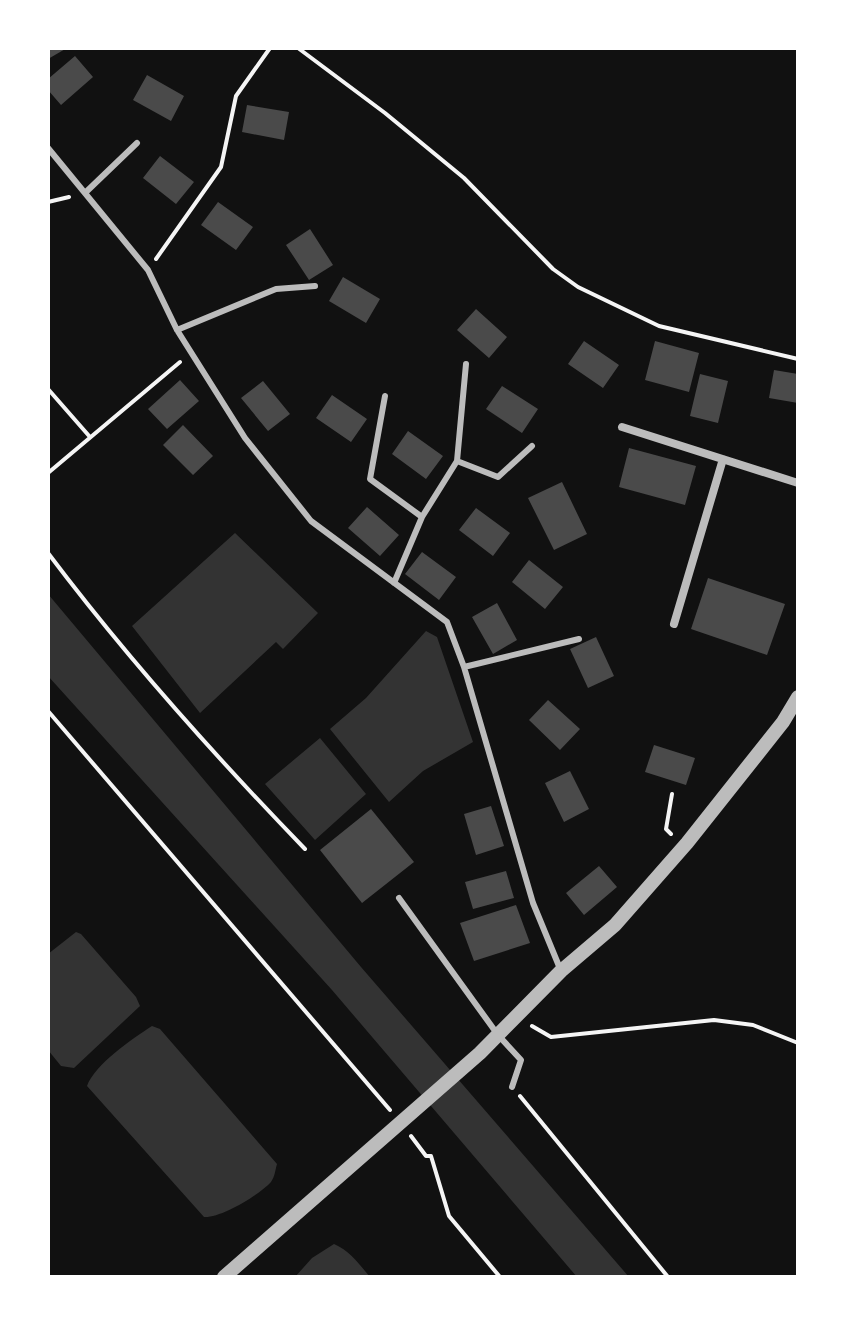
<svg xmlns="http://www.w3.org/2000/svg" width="846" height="1325" font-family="Mulish,sans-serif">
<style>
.water{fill:#333}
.building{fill:#4a4a4a}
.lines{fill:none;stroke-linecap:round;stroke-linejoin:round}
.path{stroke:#f5f5f5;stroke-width:4}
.service{stroke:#bcbcbc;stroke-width:6}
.minor{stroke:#bcbcbc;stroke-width:8}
.tertiary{stroke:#bcbcbc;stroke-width:14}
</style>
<rect width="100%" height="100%" fill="#111"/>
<path class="water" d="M 235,533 L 318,613 L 283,649 L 276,642 L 200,713 L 132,626 Z
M 48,594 L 361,967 L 629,1277 L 577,1277 L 332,990 L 48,676 Z
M 426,631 L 437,637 L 473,742 L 423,771 L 389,802 L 330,729 L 366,698 Z
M 320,738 L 366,794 L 315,840 L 265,784 Z
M 76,932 L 81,934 L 136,997 L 140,1006 L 74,1068 L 61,1066 L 48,1050 L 48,954 Z
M 152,1026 L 160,1029 L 277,1164 C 275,1171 275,1176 271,1182 C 259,1195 221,1218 204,1217 L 87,1086 C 95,1064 132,1039 152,1026 Z
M 334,1244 C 350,1251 359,1264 370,1277 L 295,1277 L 312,1258 Z"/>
<path class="building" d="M 48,48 L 67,48 L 48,59 Z
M 75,56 L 93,77 L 61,105 L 48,90 L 48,79 Z
M 147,75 L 184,96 L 171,121 L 133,100 Z
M 247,105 L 289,112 L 284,140 L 242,132 Z
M 160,156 L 194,182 L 176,204 L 143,178 Z
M 218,202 L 253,227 L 236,250 L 201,225 Z
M 310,229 L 333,265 L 309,280 L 286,245 Z
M 343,277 L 380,299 L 366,323 L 329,301 Z
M 476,309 L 507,337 L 489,358 L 457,330 Z
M 584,341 L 619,365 L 603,388 L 568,364 Z
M 655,341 L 699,353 L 689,392 L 645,380 Z
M 774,370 L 798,374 L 798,403 L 769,398 Z
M 700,374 L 728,381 L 718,423 L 690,416 Z
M 180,380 L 199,401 L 167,429 L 148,409 Z
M 263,381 L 290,414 L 268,431 L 241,398 Z
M 502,386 L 538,409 L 522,433 L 486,409 Z
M 332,395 L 367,419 L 351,442 L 316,418 Z
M 183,425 L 213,456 L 193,475 L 163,445 Z
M 408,431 L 443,456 L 426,479 L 392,454 Z
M 629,448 L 696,466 L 685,505 L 619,487 Z
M 562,482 L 587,534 L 554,550 L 528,498 Z
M 367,507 L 399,535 L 380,556 L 348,528 Z
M 476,508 L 510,533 L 493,556 L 459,530 Z
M 422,552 L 456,577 L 439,600 L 405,574 Z
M 529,560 L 563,587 L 545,609 L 512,582 Z
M 708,578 L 785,604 L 767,655 L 691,629 Z
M 497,603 L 517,640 L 493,654 L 472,617 Z
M 596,637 L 614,676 L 588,688 L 570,649 Z
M 548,700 L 580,729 L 560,750 L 529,720 Z
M 654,745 L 695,758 L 686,785 L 645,772 Z
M 570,771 L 589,809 L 564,822 L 545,783 Z
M 491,806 L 504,846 L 476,855 L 464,814 Z
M 371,809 L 414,862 L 362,903 L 320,850 Z
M 599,866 L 617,887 L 584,915 L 566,893 Z
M 506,871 L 514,898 L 473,909 L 465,882 Z
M 516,905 L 530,943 L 474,961 L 460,923 Z"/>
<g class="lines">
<path class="path" d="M 298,48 L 385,113 L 464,178 L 553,269 L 578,287 L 659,326 L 798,359
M 48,202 L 69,197
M 156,259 L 221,167 L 236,96 L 270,48
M 48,389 L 90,437
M 48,473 L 180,362
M 48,553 C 127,658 214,755 305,849
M 48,711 L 390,1110
M 671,834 L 666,829 L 672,794
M 532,1026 L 551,1037 L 714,1020 L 753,1025 L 798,1043
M 520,1096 L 668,1277
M 411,1136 L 426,1156 L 431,1156 L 449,1216 L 500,1277"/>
<path class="service" d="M 48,148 L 148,270 L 177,330 L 245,438 L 311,521 L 447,622 L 464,667 L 533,903 L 561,971
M 86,192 L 137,143
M 177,330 L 276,289 L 315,286
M 385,396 L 370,479 L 422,517
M 457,461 L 498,477 L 532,446
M 394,583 L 422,517 L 457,461 L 466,364
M 464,667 L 579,639
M 399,898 L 498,1035 L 521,1060 L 512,1087"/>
<path class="minor" d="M 622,427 L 798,483
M 674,624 L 723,459"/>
<path class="tertiary" d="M 224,1277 L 480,1053 L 561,971 L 615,925 L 687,843 L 783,722 L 798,697"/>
</g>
<rect width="846" height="1325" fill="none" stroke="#ffffff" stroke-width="100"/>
</svg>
